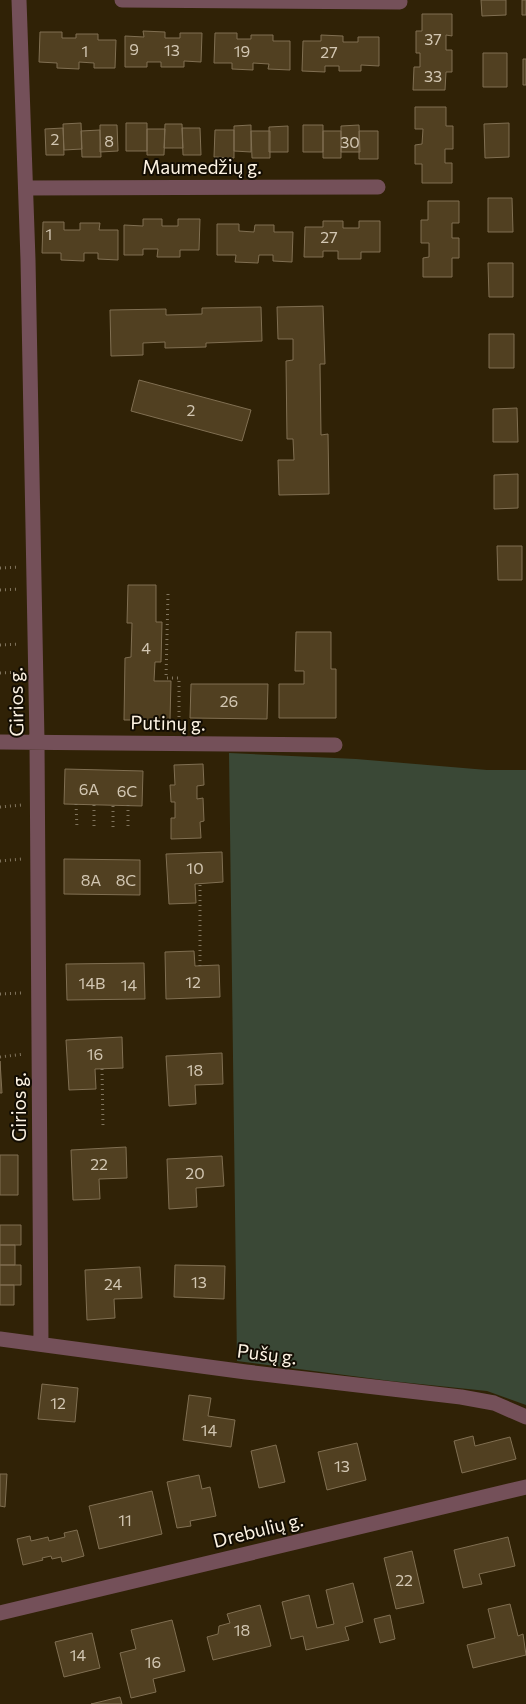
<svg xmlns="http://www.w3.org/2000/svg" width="526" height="1704" font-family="Commissioner,sans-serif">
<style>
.green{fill:#3a4836}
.building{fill:#514021;stroke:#806f52}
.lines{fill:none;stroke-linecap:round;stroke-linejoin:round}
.path{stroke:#80745d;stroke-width:3;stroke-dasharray:1 4;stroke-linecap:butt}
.minor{stroke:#745059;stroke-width:15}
.labels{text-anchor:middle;stroke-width:4;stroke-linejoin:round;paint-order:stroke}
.number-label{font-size:16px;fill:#d2c6b2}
.street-label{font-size:19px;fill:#fdf3e3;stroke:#130d03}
</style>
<rect width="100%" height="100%" fill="#302206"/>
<path class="green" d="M 229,753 L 356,759 L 487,770 L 526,770 L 526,1405 L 487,1391 L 391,1381 L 237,1361 Z"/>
<path class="building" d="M 481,0 L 506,0 L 506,15 L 482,16 Z
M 522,0 L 526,0 L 526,15 L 522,15 Z
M 422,14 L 452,14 L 452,36 L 446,35 L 446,50 L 452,50 L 452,72 L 446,72 L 445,90 L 413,90 L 414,67 L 420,67 L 420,53 L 416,53 L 416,31 L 422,31 Z
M 143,31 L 165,32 L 165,38 L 180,38 L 180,33 L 202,33 L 201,62 L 184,61 L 184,67 L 161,67 L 161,62 L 147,62 L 147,67 L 125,67 L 125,36 L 144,37 Z
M 40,32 L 62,32 L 62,38 L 76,38 L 76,34 L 98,34 L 98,40 L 116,40 L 115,68 L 94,68 L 94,63 L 79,62 L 79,69 L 57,68 L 57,63 L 39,62 Z
M 215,33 L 237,33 L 237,39 L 251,39 L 251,35 L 273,35 L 273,41 L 290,41 L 290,70 L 268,69 L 269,64 L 253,63 L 253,70 L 232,69 L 232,63 L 214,63 Z
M 321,35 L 343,36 L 343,42 L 358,42 L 358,37 L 379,37 L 379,66 L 361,65 L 361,71 L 339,71 L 339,66 L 325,66 L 325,72 L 302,71 L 303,41 L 321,41 Z
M 483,53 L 507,53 L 507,87 L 483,87 Z
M 523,59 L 526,59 L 526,85 L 523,85 Z
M 415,107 L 446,107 L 446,126 L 453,126 L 453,149 L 445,149 L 445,163 L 452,163 L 452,183 L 422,183 L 422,164 L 415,164 L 415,145 L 422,144 L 423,129 L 415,129 Z
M 81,123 L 82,149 L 64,150 L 63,124 Z
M 126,123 L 147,123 L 147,151 L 126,151 Z
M 509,123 L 509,157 L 485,158 L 484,124 Z
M 165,124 L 182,124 L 183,148 L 164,148 Z
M 100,125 L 117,125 L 118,151 L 100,152 Z
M 251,125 L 251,152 L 234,151 L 234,126 Z
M 303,125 L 323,125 L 323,152 L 303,152 Z
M 359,125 L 360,152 L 341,152 L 341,126 Z
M 288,126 L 288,152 L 269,152 L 269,127 Z
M 63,128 L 64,155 L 46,155 L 45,129 Z
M 182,128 L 200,128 L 201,155 L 183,155 Z
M 147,129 L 165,129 L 164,155 L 147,155 Z
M 100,130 L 101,157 L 82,157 L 81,131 Z
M 215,130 L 234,130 L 234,158 L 214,157 Z
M 251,131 L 270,131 L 270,158 L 252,158 Z
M 323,131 L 341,131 L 341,158 L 323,158 Z
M 359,131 L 378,131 L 378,159 L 359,159 Z
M 488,198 L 512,198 L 513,232 L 488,232 Z
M 428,201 L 459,201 L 459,223 L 452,223 L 452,238 L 459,238 L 459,258 L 452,258 L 452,277 L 423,277 L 423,258 L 429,257 L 429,243 L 421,243 L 421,220 L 428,220 Z
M 143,219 L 162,219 L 162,226 L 178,226 L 178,219 L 200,219 L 199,250 L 180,250 L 180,257 L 157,257 L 158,249 L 143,249 L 143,255 L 124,255 L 124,225 L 143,226 Z
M 323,221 L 343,221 L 343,228 L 359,228 L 359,221 L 380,221 L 380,252 L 361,252 L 361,259 L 338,259 L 338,251 L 323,251 L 323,257 L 304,257 L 305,227 L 323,227 Z
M 43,222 L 64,222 L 64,230 L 80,230 L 80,223 L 100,223 L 99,230 L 118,230 L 118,260 L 98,259 L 98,253 L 84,253 L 84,261 L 61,260 L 61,253 L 42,253 Z
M 217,224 L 239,224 L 239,231 L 254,232 L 255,225 L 274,225 L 274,232 L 293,232 L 292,262 L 273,261 L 273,255 L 259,255 L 258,263 L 235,262 L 236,255 L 217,255 Z
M 488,263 L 513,263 L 513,297 L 489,297 Z
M 323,306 L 325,364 L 320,364 L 321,435 L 328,434 L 329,494 L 279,495 L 278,460 L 294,460 L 293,439 L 287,439 L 286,361 L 293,360 L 293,339 L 278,339 L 277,307 Z
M 261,307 L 262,341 L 206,343 L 206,347 L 165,348 L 165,342 L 143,343 L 143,355 L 111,356 L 110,310 L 166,309 L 166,315 L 202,314 L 202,308 Z
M 489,334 L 514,334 L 514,368 L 489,368 Z
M 139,380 L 251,410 L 242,441 L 131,411 Z
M 517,408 L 518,442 L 493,442 L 493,409 Z
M 518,474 L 518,508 L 494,509 L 494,475 Z
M 497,546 L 522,546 L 522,580 L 498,580 Z
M 128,585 L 156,585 L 156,622 L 162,622 L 161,662 L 155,662 L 154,681 L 171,681 L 170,720 L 124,720 L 125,658 L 131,657 L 132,623 L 127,623 Z
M 296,632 L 331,632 L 331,669 L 336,669 L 336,718 L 279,718 L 279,684 L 304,684 L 304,671 L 295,671 Z
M 191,684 L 268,684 L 267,719 L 190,718 Z
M 203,764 L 204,785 L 197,786 L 197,799 L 203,798 L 204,821 L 200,822 L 201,838 L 171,839 L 171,818 L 175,818 L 175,802 L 171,802 L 170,785 L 175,785 L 174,765 Z
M 65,769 L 143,771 L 142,806 L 64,804 Z
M 222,852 L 223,882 L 195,884 L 196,903 L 169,904 L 166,854 Z
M 64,859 L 140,860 L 140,895 L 64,894 Z
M 194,951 L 195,966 L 219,965 L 220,997 L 166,999 L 165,952 Z
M 144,963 L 145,999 L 67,1000 L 66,964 Z
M 122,1037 L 123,1068 L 95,1069 L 96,1089 L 69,1090 L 66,1040 Z
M 222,1053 L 223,1084 L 195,1085 L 196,1104 L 169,1106 L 166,1056 Z
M 0,1061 L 2,1093 L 0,1093 Z
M 126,1147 L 127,1178 L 99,1179 L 100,1199 L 73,1200 L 71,1150 Z
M 0,1155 L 18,1155 L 18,1195 L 0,1195 Z
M 222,1156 L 224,1186 L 196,1188 L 197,1207 L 169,1209 L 167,1159 Z
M 0,1225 L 21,1225 L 21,1245 L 0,1245 Z
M 0,1245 L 15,1245 L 15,1265 L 0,1265 Z
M 0,1265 L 21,1265 L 21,1285 L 0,1285 Z
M 175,1265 L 225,1266 L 224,1299 L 174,1297 Z
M 140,1267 L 142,1298 L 114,1299 L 115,1318 L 87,1320 L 85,1270 Z
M 0,1285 L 14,1285 L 14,1305 L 0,1305 Z
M 42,1384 L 78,1388 L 75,1422 L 38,1419 Z
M 189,1395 L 211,1398 L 208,1416 L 235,1420 L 231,1447 L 183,1440 Z
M 473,1436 L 475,1446 L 510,1437 L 516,1459 L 462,1473 L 454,1441 Z
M 357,1443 L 366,1480 L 327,1490 L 318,1452 Z
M 276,1445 L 285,1482 L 259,1488 L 251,1451 Z
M 0,1474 L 7,1474 L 5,1507 L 0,1506 Z
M 199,1475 L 202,1489 L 210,1487 L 216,1516 L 190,1521 L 191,1526 L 177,1528 L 167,1482 Z
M 152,1491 L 162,1534 L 99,1549 L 89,1506 Z
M 77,1530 L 84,1556 L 62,1562 L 61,1557 L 52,1559 L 51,1556 L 42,1558 L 43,1560 L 23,1565 L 17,1539 L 30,1536 L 31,1541 L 48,1537 L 49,1541 L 65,1537 L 64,1533 Z
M 508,1537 L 515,1566 L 479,1574 L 482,1584 L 463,1588 L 454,1550 Z
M 412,1551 L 424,1603 L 396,1609 L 384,1558 Z
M 353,1583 L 363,1622 L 345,1627 L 349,1640 L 306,1650 L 303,1636 L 291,1639 L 282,1602 L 309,1595 L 317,1628 L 334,1624 L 326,1590 Z
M 510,1604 L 518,1636 L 523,1634 L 526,1655 L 473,1668 L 467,1645 L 495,1638 L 488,1609 Z
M 260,1605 L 271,1646 L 213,1660 L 207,1637 L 218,1634 L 219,1626 L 230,1623 L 227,1614 Z
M 390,1615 L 395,1639 L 380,1643 L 374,1619 Z
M 172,1620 L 185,1671 L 153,1679 L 156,1692 L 131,1698 L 120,1653 L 136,1649 L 131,1630 Z
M 92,1633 L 100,1668 L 64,1677 L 55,1642 Z
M 120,1697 L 122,1704 L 91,1704 Z"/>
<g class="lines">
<path class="path" d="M 0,568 L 19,567
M 0,590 L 19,589
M 168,594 L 166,678 L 179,678 L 179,727
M 0,645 L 19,644
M 0,673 L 19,672
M 76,804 L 77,828
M 94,805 L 94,827
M 0,807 L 22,805
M 128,826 L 128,805
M 113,827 L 113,805
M 0,861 L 22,859
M 200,966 L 200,883
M 0,994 L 22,993
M 0,1057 L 24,1054
M 102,1069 L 103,1127"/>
<path class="minor" d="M 19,0 L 28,260 L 37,741 L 41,1344
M 122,0 L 400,2
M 26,188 L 378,187
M 0,742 L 335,745
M 0,1339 L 246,1372 L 461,1397 L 494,1403 L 526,1417
M 0,1613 L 526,1487"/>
</g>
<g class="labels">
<g class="number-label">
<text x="433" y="45">37</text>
<text x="134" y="55">9</text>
<text x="172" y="56">13</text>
<text x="85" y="57">1</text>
<text x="242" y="57">19</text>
<text x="329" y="58">27</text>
<text x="433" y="82">33</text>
<text x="55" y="145">2</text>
<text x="109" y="147">8</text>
<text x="350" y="148">30</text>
<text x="49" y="240">1</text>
<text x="329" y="243">27</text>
<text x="191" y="416">2</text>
<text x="146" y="654">4</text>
<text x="229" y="707">26</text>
<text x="89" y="795">6A</text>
<text x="127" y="797">6C</text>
<text x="195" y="874">10</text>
<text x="91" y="886">8A</text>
<text x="126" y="886">8C</text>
<text x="193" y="988">12</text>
<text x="92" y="989">14B</text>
<text x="129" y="991">14</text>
<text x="95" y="1060">16</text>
<text x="195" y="1076">18</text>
<text x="99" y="1170">22</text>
<text x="195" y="1179">20</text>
<text x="199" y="1288">13</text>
<text x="113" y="1290">24</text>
<text x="58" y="1409">12</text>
<text x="209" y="1436">14</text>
<text x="342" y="1472">13</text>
<text x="125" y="1526">11</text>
<text x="404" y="1586">22</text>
<text x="242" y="1636">18</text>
<text x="78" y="1661">14</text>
<text x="153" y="1668">16</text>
</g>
<g class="street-label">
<text x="202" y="174">Maumedžių g.</text>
<text transform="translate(16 702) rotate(-91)" y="7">Girios g.</text>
<text transform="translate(168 723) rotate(1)" y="7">Putinų g.</text>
<text transform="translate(19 1107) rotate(-90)" y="7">Girios g.</text>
<text transform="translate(267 1354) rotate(7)" y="7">Pušų g.</text>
<text transform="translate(258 1530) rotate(-14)" y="7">Drebulių g.</text>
</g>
</g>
</svg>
